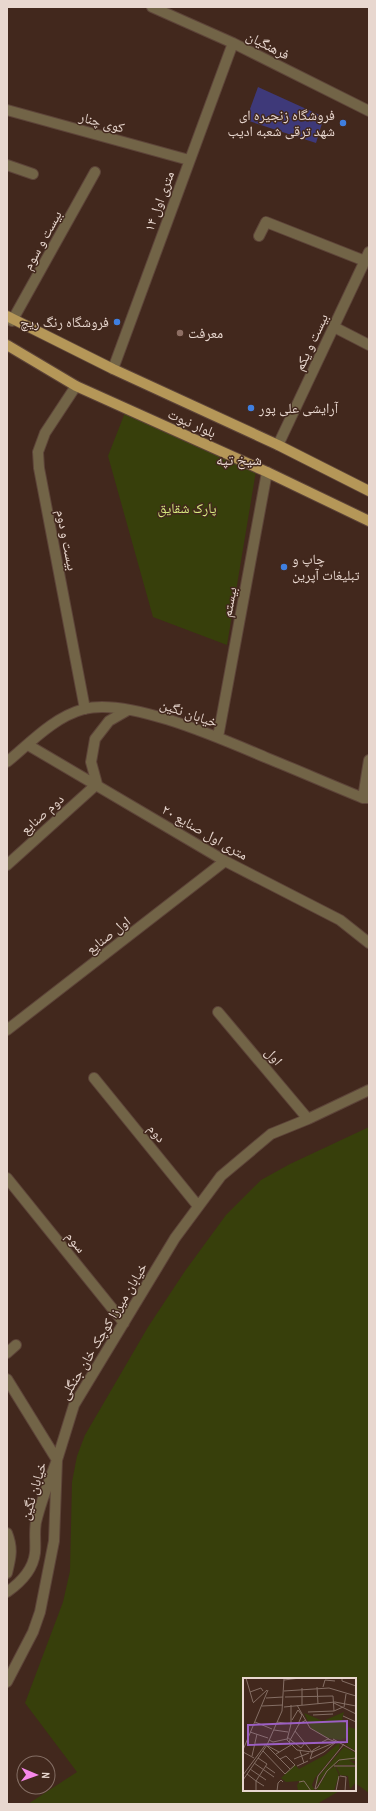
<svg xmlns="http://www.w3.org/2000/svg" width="376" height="1811" font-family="'Archivo Narrow','Noto Naskh Arabic',sans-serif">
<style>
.green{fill:#373f0b}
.building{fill:#3e3979}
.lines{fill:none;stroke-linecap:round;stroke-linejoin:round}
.minor-casing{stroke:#5d4439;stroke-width:12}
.major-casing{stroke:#5d4439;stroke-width:12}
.minor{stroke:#726447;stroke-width:10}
.major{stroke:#b59758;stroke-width:10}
.shop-dot{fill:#3f7fe0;stroke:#42281d;stroke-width:1.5}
.education-dot{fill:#8d6e63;stroke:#42281d;stroke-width:1.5}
.labels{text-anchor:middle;stroke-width:3;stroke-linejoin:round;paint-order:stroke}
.street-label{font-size:14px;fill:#e8d7cf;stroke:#42281d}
.poi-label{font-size:14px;fill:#e8d7cf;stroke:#42281d;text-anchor:start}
.park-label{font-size:14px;fill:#d8ec80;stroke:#42281d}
.neighbourhood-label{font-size:15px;fill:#e8d7cf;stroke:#42281d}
.inset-road{fill:none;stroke:#846e64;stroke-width:1}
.view{fill:#9c5fc4;fill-opacity:0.15;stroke:#9c5fc4;stroke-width:2}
.inset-edge{fill:none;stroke:#e8d7cf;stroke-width:2}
</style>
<rect width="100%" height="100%" fill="#42281d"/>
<path class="green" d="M 126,410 L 256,471 L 227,645 L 153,617 L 108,456 Z
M 369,1127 L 369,1793 L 355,1783 L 355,1679 L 244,1679 L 244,1790 L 341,1790 L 317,1804 L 28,1804 L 77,1772 L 25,1703 L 63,1602 L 70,1571 L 72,1482 L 77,1456 L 85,1435 L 148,1327 L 185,1271 L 226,1215 L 261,1180 L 290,1164 Z"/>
<path class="building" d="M 258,87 L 324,117 L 316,143 L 246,120 Z"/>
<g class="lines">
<g class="minor-casing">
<path id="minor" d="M 152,7 L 233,43 L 369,111
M 7,110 L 189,160
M 7,165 L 33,174
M 259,236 L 266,222 L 365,261
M 12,321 L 95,172
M 334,327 L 369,345
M 113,369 L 233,43
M 76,386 L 45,433 L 38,452 L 39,468 L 85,709
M 278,445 L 369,252
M 218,737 L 267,472
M 28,745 L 225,861 L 340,920 L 369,943
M 7,762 C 31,742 54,717 84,709 C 129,697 224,740 267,758 C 299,771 331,785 363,798 L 369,798
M 363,798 L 369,760
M 7,865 L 97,784 L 91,762 L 95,739 L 109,721 L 128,710
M 218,1012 L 308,1119
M 7,1030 L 225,861
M 94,1078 L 198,1206
M 7,1178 L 124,1323
M 7,1353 L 16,1345
M 7,1379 L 57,1460 C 49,1481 41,1501 36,1522 C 34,1532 36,1543 35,1553 C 33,1570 20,1583 7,1592
M 7,1533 C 13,1548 11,1557 7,1573
M 7,1682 L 33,1632 L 40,1612 L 54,1541 L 57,1460 L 74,1405 L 175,1238 L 221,1176 L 271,1134 L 308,1119 L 369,1090"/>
</g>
<g class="major-casing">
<path id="major" d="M 7,316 L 113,369 L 278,445 L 369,491
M 7,345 L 76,386 L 267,472 L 369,521"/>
</g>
<use href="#minor" class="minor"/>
<use href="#major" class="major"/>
</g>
<g class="shop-dot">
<circle cx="343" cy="123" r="4"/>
<circle cx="117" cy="322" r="4"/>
<circle cx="251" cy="408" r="4"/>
<circle cx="284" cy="567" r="4"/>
</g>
<circle class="education-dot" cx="180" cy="333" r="4"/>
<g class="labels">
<g class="street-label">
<text transform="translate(268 45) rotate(27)" y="5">فرهنگیان</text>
<text transform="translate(102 122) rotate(15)" y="5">کوی چنار</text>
<text transform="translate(159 201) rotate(-70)" y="5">۱۴ متری اول</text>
<text transform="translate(42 240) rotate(-61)" y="5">بیست و سوم</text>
<text transform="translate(311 342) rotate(-65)" y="5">بیست و یکم</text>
<text transform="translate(192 423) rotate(24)" y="5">بلوار نبوت</text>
<text transform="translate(67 540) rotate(79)" y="5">بیست و دوم</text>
<text transform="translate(229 602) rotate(-79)" y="5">بیستم</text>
<text transform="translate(189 713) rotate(19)" y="5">خیابان نگین</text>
<text transform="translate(42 814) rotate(-42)" y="5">دوم صنایع</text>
<text transform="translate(205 832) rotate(30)" y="5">۲۰ متری اول صنایع</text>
<text transform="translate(108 935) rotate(-38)" y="5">اول صنایع</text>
<text transform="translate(274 1056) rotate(50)" y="5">اول</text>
<text transform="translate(157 1133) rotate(51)" y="5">دوم</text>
<text transform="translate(76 1242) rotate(51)" y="5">سوم</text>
<text transform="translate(103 1331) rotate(-59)" y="5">خیابان میرزا کوچک خان جنگلی</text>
<text transform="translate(33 1491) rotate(-73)" y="5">خیابان نگین</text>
</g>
<g class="poi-label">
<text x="335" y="120" text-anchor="end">فروشگاه زنجیره ای<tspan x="335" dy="16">شهد ترقی شعبه ادیب</tspan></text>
<text x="109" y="327" text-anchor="end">فروشگاه رنگ ریچ</text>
<text x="188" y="338">معرفت</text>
<text x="259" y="413">آرایشی علی پور</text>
<text x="292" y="564">چاپ و<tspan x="292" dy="16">تبلیغات آپرین</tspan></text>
</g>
<g class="park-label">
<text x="187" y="513">پارک شقایق</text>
</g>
<g class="neighbourhood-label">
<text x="239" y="465">شیخ تپه</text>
</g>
</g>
<g transform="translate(243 1678)">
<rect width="113" height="113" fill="#42281d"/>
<path d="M 101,34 L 99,41 L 105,49 L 113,51 L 113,73 L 103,67 L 105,64 L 102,60 L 98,62 L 85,60 L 69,51 L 61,35 L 80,43 ZM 97,64 L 96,71 L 72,100 L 69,107 L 72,113 L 55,113 L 54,107 L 57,103 L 43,104 L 38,100 L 52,87 L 56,91 L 82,77 ZM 101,69 L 113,75 L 112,83 L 106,82 L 113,87 L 93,87 L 98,81 L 79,99 L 72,110 L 74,100 ZM 92,88 L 96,97 L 91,113 L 73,113 L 85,93 ZM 93,88 L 113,89 L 113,104 L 107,111 L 105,98 L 97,97 Z" fill="#373f0b"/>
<path class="inset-road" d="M 3,0 L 10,24M 99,0 L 99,3 L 113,8M 41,2 L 57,0M 74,9 L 75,26M 80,9 L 82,2 L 92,3M 59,10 L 59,27M 41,13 L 86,10 L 113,18M 7,14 L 18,10 L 20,13M 42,19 L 90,18 L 91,33M 23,20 L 40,19M 10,25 L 24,12M 91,25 L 113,36M 48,27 L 48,46 L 44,62 L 54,72 L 69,74 L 93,64 L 85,61 L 79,64M 54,27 L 67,50 L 86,61M 19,28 L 40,27M 41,29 L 92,24 L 113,28M 101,29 L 103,16M 65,34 L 91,33 L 100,29M 70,37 L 90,36M 100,38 L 113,44M 49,42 L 55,32 L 59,37 L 56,44M 12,44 L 29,51M 34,44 L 48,46M 31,52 L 45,54M 52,53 L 69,74M 7,54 L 25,60M 44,59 L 58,70 L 62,65M 90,61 L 113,74M 26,62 L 30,64 L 44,61M 46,64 L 56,46 L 63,42M 101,66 L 75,98 L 72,111 L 74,110 L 84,93 L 96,82 L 113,80M 24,68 L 47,91M 25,68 L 36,74M 0,72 L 25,12M 20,73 L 42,96 L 52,87 L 43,78 L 37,81M 57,73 L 61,85M 0,74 L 11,80M 33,76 L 48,67M 9,78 L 14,56M 15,80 L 24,86 L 13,103 L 21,108M 51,81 L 66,75M 67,81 L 81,74 L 93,64M 67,81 L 70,72 L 77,68M 11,85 L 31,99M 22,88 L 32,95M 54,88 L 65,83M 91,88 L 113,88M 7,91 L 23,102M 4,96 L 13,103 L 13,113M 0,97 L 23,66M 97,98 L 103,99 L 102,113M 0,102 L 24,67 L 39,33 L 41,0M 56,104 L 61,103 L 68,113M 34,113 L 35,105 L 38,102 L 40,104M 93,113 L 96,98"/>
<path class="view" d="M 104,43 L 104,64 L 5,67 L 5,47 Z"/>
<rect width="113" height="113" class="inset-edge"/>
</g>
<rect width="376" height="1811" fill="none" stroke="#e8d7cf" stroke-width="16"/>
<g transform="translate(36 1775) rotate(92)"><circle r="19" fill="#42281d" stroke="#846e64"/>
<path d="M0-3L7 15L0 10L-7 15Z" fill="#f788eb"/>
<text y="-6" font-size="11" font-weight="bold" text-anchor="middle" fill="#e8d7cf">N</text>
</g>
</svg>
